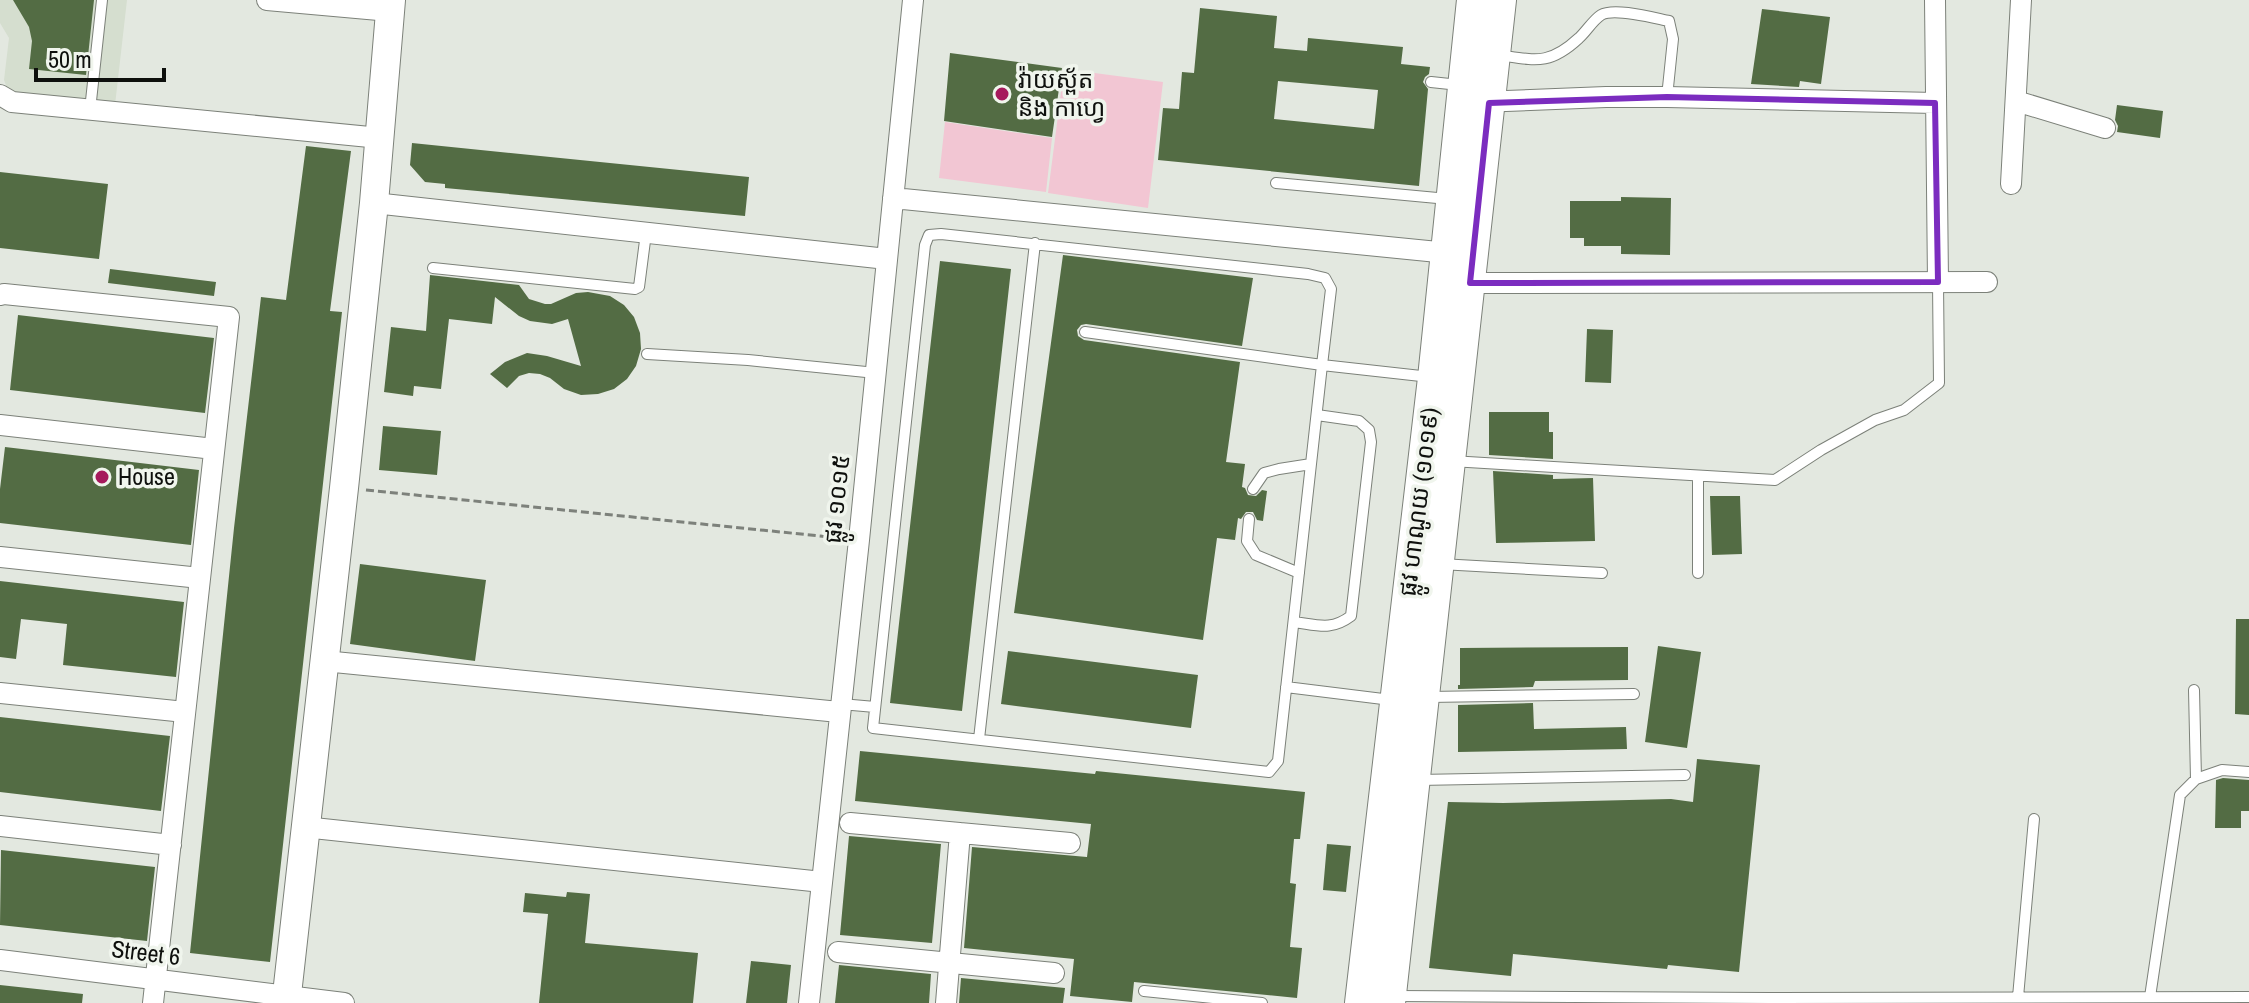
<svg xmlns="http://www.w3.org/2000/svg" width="2249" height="1003" font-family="'Archivo Narrow','Noto Sans Khmer',sans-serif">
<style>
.built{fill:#d5decf}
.green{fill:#f2c6d3}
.building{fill:#536c44;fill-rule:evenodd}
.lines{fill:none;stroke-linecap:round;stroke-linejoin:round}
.lane-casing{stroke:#7c8179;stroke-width:12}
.street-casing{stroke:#7c8179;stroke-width:22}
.secondary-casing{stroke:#7c8179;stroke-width:30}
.primary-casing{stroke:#7c8179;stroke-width:34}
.path{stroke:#7d817b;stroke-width:3;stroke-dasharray:8 4;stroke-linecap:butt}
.lane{stroke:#fff;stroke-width:10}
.street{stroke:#fff;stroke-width:20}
.secondary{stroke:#fff;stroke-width:28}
.primary{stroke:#fff;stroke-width:32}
.marked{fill:none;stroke:#7b2cbf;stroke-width:6;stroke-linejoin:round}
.poi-dot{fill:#a6195c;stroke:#f0f5ed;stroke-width:3}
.labels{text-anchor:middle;stroke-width:7;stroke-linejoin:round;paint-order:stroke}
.poi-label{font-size:24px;fill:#0e100d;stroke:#f0f5ed;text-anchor:start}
.street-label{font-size:24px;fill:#0e100d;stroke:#f0f5ed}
</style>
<rect width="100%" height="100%" fill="#e3e8e0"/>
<path class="built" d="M 0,0 L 127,0 L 115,105 L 15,95 L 7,88 L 4,80 L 9,38 L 0,23 Z"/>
<path class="green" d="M 1064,69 L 1163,82 L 1148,208 L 1048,193 Z
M 945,122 L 1052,138 L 1046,192 L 939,178 Z"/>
<path class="building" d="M 13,0 L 94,0 L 86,75 L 29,69 L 32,41 L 29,27 Z
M 1200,8 L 1277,16 L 1274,48 L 1307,51 L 1308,38 L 1403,47 L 1401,64 L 1430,67 L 1429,74 L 1425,77 L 1423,82 L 1428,89 L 1419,186 L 1158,160 L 1163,108 L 1179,109 L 1182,72 L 1194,73 ZM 1278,81 L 1378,90 L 1374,129 L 1274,119 Z
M 1762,9 L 1830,17 L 1821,84 L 1800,81 L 1799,87 L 1751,84 Z
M 950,53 L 1062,68 L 1052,137 L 944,121 Z
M 2117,105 L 2163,111 L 2160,138 L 2117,132 L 2118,126 L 2115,120 Z
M 412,143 L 749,177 L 745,216 L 445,188 L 445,184 L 425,182 L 410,165 Z
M 306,146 L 351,151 L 330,311 L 342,312 L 270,962 L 190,953 L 234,528 L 261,297 L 286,300 Z
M 0,172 L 108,184 L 99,259 L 0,248 Z
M 1621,197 L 1671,198 L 1670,255 L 1621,254 L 1621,246 L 1584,246 L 1584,238 L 1570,238 L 1570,201 L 1621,201 Z
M 1063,255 L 1253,278 L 1242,346 L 1086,324 L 1081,325 L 1077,330 L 1078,336 L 1084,340 L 1240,362 L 1226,462 L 1245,464 L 1242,487 L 1245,488 L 1248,495 L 1256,496 L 1262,490 L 1267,491 L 1263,521 L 1257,520 L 1253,512 L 1246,512 L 1241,519 L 1238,518 L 1235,540 L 1217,538 L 1203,640 L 1014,613 Z
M 940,261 L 1011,269 L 962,711 L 890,703 Z
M 110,269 L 216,282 L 214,296 L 108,283 Z
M 430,275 L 519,285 L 529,299 L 545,304 L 551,304 L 576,293 L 588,292 L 610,296 L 624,305 L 634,317 L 640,333 L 641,349 L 636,366 L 627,379 L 614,389 L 598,394 L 581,395 L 564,389 L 550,378 L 540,374 L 529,373 L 519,376 L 507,388 L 490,374 L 505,362 L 527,353 L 547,356 L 581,366 L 568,319 L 552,324 L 530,321 L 519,316 L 495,297 L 492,324 L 449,319 L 441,389 L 414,386 L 413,396 L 384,392 L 391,327 L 426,331 Z
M 18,315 L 214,338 L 205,413 L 10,390 Z
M 1587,329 L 1613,330 L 1611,383 L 1585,382 Z
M 1489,412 L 1549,412 L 1549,432 L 1553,432 L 1553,459 L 1489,455 Z
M 383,426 L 441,431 L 437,475 L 379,470 Z
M 5,447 L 199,470 L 191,545 L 0,523 L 0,489 Z
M 1493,471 L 1553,475 L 1553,479 L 1593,478 L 1595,541 L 1496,543 Z
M 1710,496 L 1740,496 L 1742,554 L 1712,555 Z
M 360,564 L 486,580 L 475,661 L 350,644 Z
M 0,581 L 184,602 L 176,677 L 63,665 L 67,624 L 21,619 L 16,659 L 0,657 Z
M 2236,619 L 2249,619 L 2249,715 L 2235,714 Z
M 1658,646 L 1701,652 L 1687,748 L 1645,742 Z
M 1628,647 L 1628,680 L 1535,681 L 1533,687 L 1458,689 L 1458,685 L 1460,685 L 1460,648 Z
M 1008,651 L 1198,675 L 1191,728 L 1001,704 Z
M 1533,703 L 1534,729 L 1626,727 L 1627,749 L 1458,752 L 1458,705 Z
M 0,717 L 170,736 L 161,811 L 0,792 Z
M 860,751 L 1095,774 L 1096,771 L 1305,792 L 1300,839 L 1294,839 L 1290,883 L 1296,884 L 1290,947 L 1302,948 L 1297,998 L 1134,982 L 1132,1002 L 1070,996 L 1074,959 L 964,948 L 972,847 L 1087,857 L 1091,824 L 855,801 Z
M 1697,759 L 1760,765 L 1739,972 L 1668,965 L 1667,969 L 1513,954 L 1511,976 L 1429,968 L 1448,802 L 1503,803 L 1671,799 L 1693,802 Z
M 2223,778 L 2249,780 L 2249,811 L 2241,811 L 2241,828 L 2215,828 L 2216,780 Z
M 849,836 L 941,844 L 932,943 L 840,935 Z
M 1327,844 L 1351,846 L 1346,892 L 1323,890 Z
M 1,850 L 155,867 L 147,941 L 0,925 Z
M 567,892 L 590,894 L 585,943 L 698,953 L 693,1003 L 539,1003 L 548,914 L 523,912 L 525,893 L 566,897 Z
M 751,961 L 791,965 L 787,1003 L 746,1003 Z
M 839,965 L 931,974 L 929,1003 L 835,1003 Z
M 961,978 L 1065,988 L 1063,1003 L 959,1003 Z
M 0,985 L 83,994 L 82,1003 L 0,1003 Z"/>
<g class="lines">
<g class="lane-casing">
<path id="lane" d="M 1498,55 C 1535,60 1549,66 1579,38 C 1586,32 1593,20 1601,15 C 1614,7 1654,18 1669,21 L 1673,39 L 1667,97
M 1431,82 L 1459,85
M 90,110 L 102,0
M 1276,183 L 1448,199
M 433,268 L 635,289 L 639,287 L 646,233
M 1085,332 L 1322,365 L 1331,289 L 1325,278 L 1308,274 L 941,234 L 929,235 L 925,245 L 873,728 L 1269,772 L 1278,761 L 1322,365 L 1430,377
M 647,354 L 748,360 L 876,373
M 1451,461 L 1775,480 L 1821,450 L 1875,420 L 1904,410 L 1939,383 L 1938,282
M 1698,476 L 1698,573
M 1253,489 L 1264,473 L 1279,469 L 1311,464
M 1249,519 L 1247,541 L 1256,555 L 1299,573
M 1440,564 L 1602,573
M 1294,622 C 1318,625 1331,631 1351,616 L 1371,442 L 1369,430 L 1359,421 L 1317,415
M 1286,687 L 1391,700
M 2194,690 L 2196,779
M 1428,697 L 1634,694
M 841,704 L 875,707
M 979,739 L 1035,243
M 1418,780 L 1685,775
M 1144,991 L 1262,1003
M 1395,996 L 1769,998 L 2249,997
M 2018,997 L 2034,819
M 2150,997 L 2180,795 L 2196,779 L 2222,770 L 2249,772"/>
</g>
<g class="street-casing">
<path id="street" d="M 267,0 L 390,11
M 1935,0 L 1938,282
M 0,95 L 12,102 L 380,138
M 2016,101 L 2105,128
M 1479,102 L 1606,97 L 1667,97 L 1935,103
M 2011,184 L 2021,0
M 893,198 L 1448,253
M 374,203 L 887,259
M 1470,283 L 1987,282
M 0,295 L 4,294 L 229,317 L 153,1003
M 0,425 L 214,449
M 0,557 L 200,578
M 324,661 L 839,712
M 0,693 L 185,712
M 850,823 L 1070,843
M 0,826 L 171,845
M 304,827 L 822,882
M 838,952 L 1054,973
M 0,960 L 344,1003
M 809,1003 L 859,540 L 913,0
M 946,1003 L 960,833"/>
</g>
<g class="secondary-casing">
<path id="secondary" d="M 286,1003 L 344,488 L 374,203 L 391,0"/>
</g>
<g class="primary-casing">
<path id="primary" d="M 1361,1003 L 1434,378 L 1473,0
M 1389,1003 L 1500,0"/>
</g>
<path class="path" d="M 366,490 L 840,538"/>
<use href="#lane" class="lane"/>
<use href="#street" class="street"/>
<use href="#secondary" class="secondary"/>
<use href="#primary" class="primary"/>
</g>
<path class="marked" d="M 1667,97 L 1935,103 L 1938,282 L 1470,283 L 1489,103 Z"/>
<g class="poi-dot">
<circle cx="1002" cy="94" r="8"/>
<circle cx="102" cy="477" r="8"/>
</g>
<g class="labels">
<g class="poi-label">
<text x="1018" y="88">វ៉ាយស្ព័ត<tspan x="1018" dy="28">និង កាហ្វេ</tspan></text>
<text x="118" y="485">House</text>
</g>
<g class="street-label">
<text transform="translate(837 499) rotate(-84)" y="8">ផ្លូវ ១០១៥</text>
<text transform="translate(1419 502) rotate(-83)" y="8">ផ្លូវ ហាណូយ (១០១៩)</text>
<text transform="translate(146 953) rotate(7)" y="8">Street 6</text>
</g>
</g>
<path d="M36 68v12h128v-12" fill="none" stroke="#0e100d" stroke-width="4"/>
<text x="48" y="68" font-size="24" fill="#0e100d" stroke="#f0f5ed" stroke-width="6" paint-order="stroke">50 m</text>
</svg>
